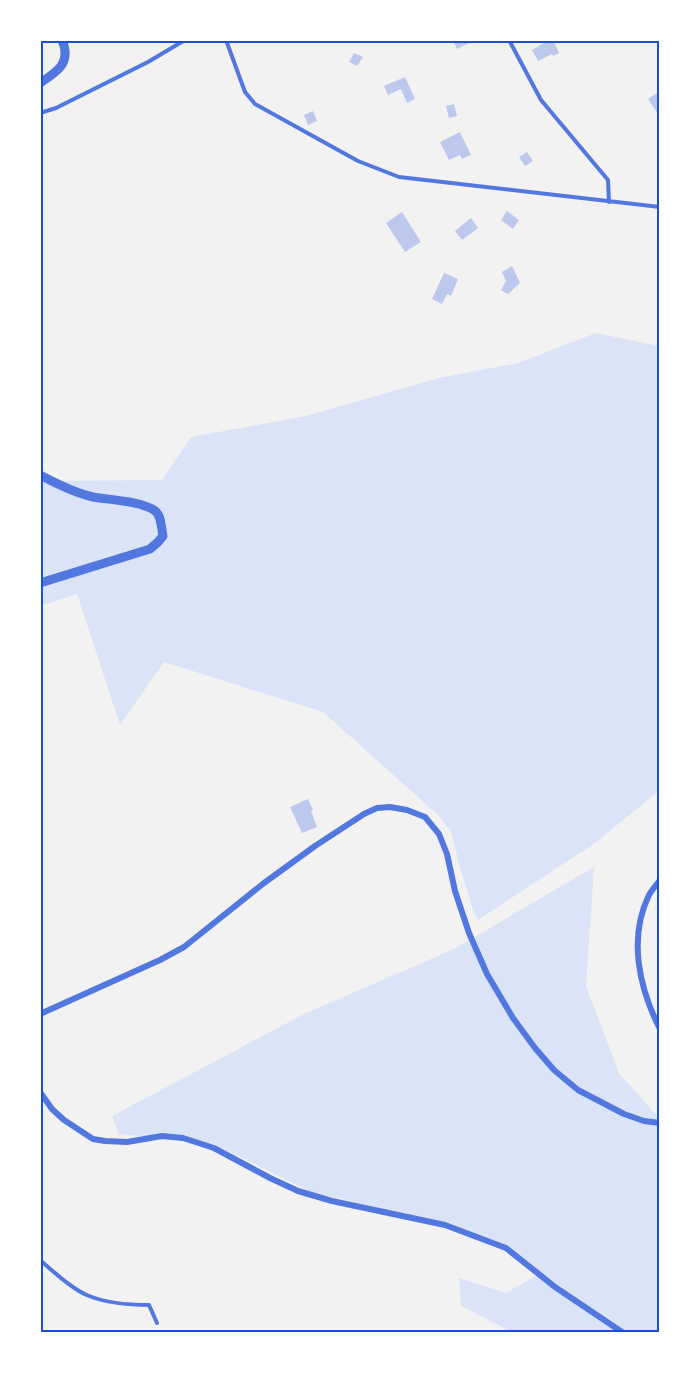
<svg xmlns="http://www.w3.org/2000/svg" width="700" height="1373" font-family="'Noto Sans',sans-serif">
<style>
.green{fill:#dbe4f7}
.building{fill:#bdc9ec}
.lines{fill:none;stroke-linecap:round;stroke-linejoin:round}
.service{stroke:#5277de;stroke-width:4}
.minor{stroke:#5277de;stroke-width:6}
.tertiary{stroke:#5277de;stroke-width:9}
.neatline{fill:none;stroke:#1d4ed8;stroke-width:2}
</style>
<rect width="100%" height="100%" fill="#f2f2f2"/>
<path class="green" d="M 596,333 L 659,346 L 659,791 L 595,843 L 478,920 L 473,910 L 459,864 L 451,831 L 438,815 L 323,712 L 164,662 L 120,725 L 77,594 L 41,606 L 40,481 L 162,480 L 191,437 L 306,416 L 439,378 L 518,363 Z
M 594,867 L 586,986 L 619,1073 L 659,1118 L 659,1332 L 512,1332 L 461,1306 L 459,1278 L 506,1293 L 537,1275 L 507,1245 L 460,1228 L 309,1191 L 214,1144 L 119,1134 L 112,1116 L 304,1014 L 454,949 Z"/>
<path class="building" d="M 453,40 L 475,40 L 457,49 Z
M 549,40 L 553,40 L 559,53 L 553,56 L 552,54 L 538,61 L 532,50 Z
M 354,53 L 363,57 L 357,66 L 349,62 Z
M 405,77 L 415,99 L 407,103 L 401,89 L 388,95 L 384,86 Z
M 660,91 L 660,113 L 658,114 L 648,99 Z
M 454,104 L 457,116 L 449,118 L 446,106 Z
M 313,111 L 317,121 L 308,125 L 304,115 Z
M 460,132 L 471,155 L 462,159 L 460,155 L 449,160 L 440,142 Z
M 527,152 L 533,161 L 525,166 L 519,157 Z
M 507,211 L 519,220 L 513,229 L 501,220 Z
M 402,212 L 421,242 L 405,252 L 386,223 Z
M 471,218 L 478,228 L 462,240 L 455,231 Z
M 512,266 L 520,283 L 508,294 L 501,290 L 506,281 L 502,272 Z
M 444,273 L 458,279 L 451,296 L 447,294 L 442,304 L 432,299 Z
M 308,799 L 313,810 L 311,811 L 317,827 L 302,833 L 290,807 Z"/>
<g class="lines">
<path class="service" d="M 226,40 L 245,92 L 255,104 L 358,161 L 399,177 L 660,207
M 509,40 L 541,100 L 608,180 L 609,202
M 40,113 L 56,108 L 148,62 L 185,40
M 40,1260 C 54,1272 73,1290 89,1296 C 107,1303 131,1305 149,1305 L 157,1323"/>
<path class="minor" d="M 660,880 C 656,885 652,890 649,895 C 628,938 639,988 660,1029
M 40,1014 L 160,960 L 184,947 L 264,883 L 315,846 L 364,814 L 377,808 L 390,807 L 407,810 L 425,817 L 439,834 L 447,854 L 455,891 L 469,933 L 487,974 L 513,1018 L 535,1048 L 554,1070 L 578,1090 L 624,1114 L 644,1121 L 660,1123
M 40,1092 L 52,1109 L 64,1120 L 93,1139 L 105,1141 L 127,1142 L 162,1136 L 183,1138 L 214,1148 L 270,1178 L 298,1191 L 332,1201 L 445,1225 L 506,1248 L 555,1287 L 622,1332"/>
<path class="tertiary" d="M 40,83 C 57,72 72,63 62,40
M 40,475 C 57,484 75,493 93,497 C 110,500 140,501 154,510 C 162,515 161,528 163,536 L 158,542 L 150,549 L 40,583"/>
</g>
<rect width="700" height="1373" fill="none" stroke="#ffffff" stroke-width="84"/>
<rect x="42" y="42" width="616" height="1289" class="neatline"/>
</svg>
